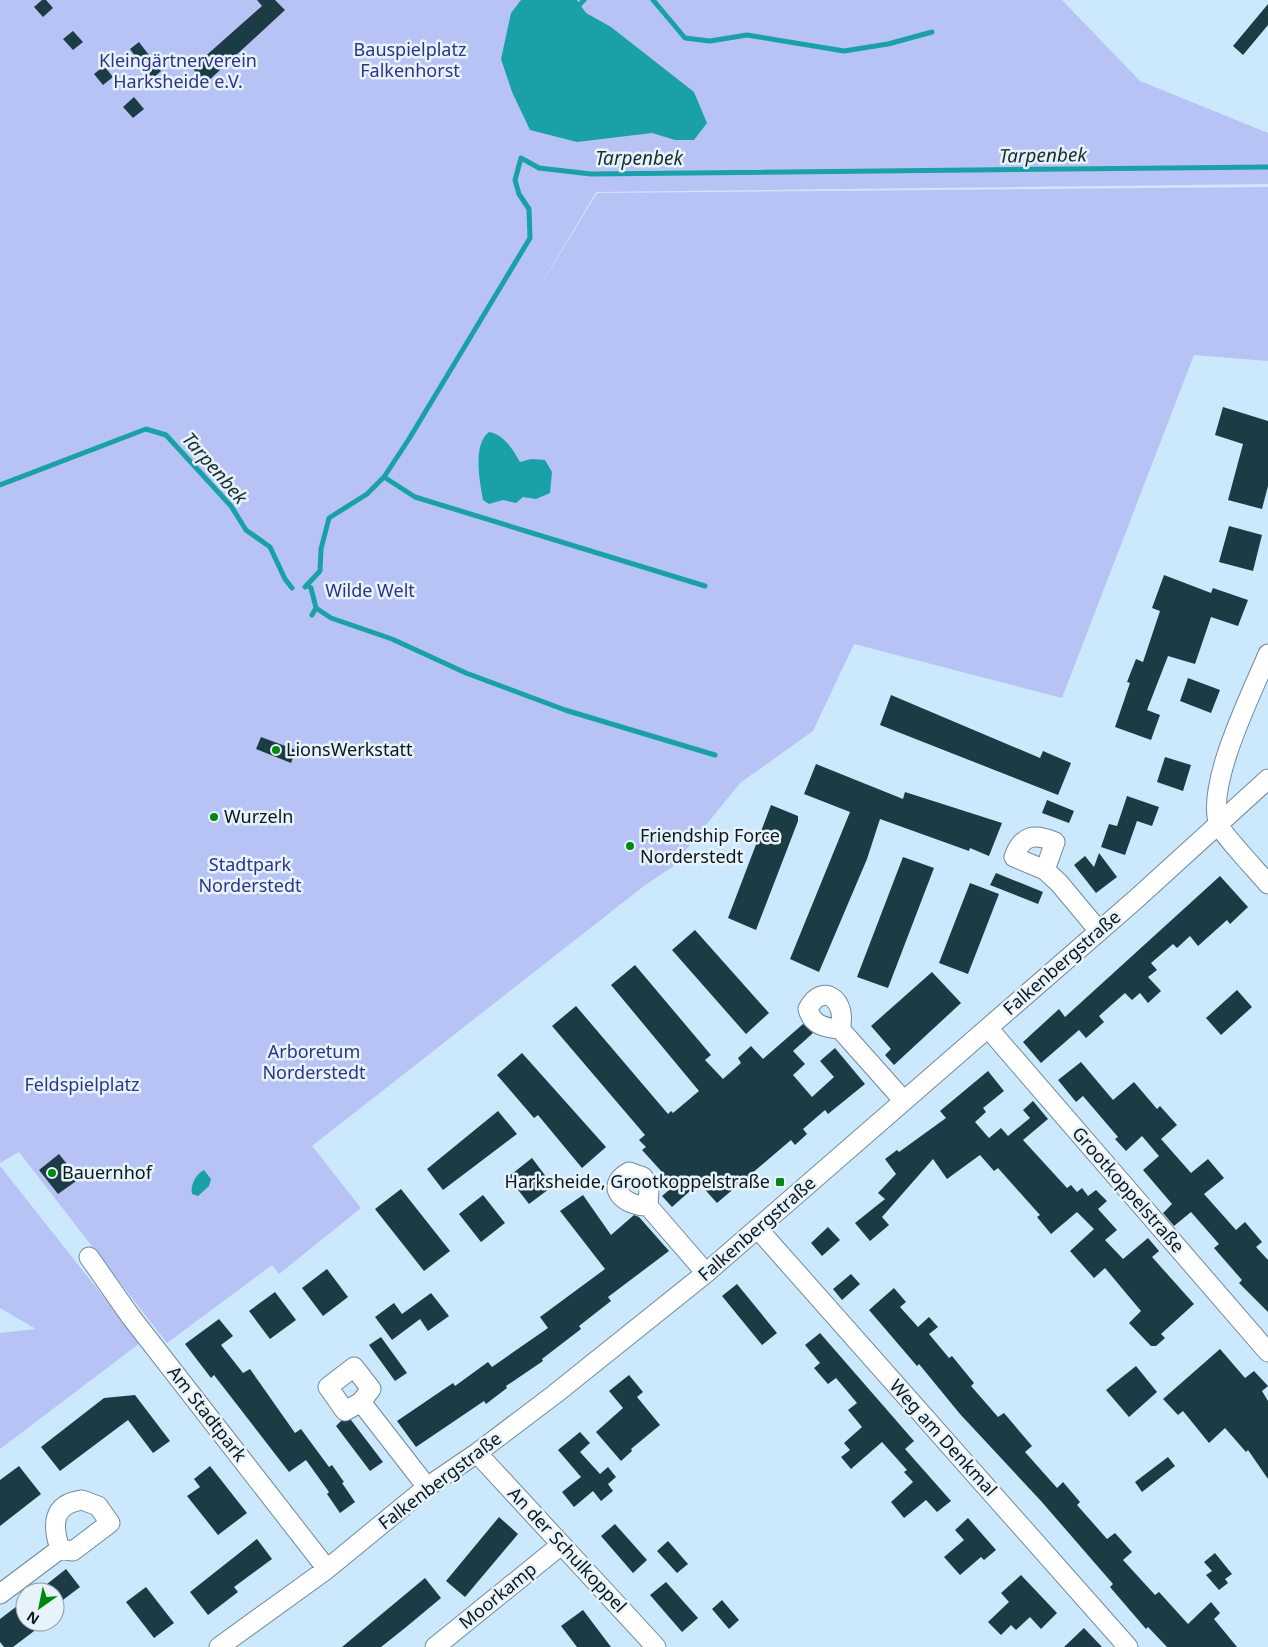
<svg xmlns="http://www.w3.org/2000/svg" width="1268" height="1647" font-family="'Noto Sans',sans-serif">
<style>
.green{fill:#b7c3f5}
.water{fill:#19a1a7}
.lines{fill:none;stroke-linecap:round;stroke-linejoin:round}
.stream{stroke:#19a1a7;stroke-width:5}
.building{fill:#1c3c45}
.minor-casing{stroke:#6f8a9c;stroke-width:21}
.minor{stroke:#fff;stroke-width:19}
.poi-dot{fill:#00870e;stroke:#e7f3fb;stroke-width:2}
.labels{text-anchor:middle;stroke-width:5;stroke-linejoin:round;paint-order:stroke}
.park-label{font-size:18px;fill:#2d3385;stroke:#e7f3fb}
.poi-label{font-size:18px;fill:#0b161d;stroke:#e7f3fb;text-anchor:start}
.street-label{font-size:18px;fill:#0b161d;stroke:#e7f3fb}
.water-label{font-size:19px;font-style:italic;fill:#182e2f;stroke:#e7f3fb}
</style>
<rect width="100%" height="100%" fill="#cbe8fc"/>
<path class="green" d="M 0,0 L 1062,0 L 1140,81 L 1268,133 L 1268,184 L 596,192 L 532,300 L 597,193 L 1268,187 L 1268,361 L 1194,355 L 1062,698 L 854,644 L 813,731 L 740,783 L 672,867 L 644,886 L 312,1146 L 361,1208 L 279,1274 L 272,1265 L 167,1343 L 19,1152 L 0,1163 Z
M 0,1166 L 140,1343 L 0,1449 L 0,1333 L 36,1329 L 0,1308 Z"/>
<path class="water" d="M 521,0 L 577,0 L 586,13 L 611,27 L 694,92 L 707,123 L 694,140 L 675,140 L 652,133 L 577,142 L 530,130 L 512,92 L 501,59 L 511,13 Z
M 489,432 C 505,435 512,449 520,462 L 531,459 L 545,460 L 552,472 L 550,493 L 536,499 L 523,497 L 516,503 L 503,500 L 489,504 L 483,500 C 480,482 472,445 489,432 Z
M 204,1170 L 211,1179 L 209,1186 L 198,1196 L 192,1194 C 190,1185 196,1174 204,1170 Z"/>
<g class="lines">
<path class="stream" d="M 653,0 L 685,38 L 710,41 L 747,35 L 844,51 L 888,44 L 932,32
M 580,4 L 584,0
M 384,477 L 415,497 L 705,586
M 0,485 L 146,429 L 166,435 L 231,506 L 246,530 L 270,547 L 285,579 L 292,588
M 307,585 L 311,588 L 316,608
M 305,587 L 320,571 L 321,549 L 329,518 L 367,494 L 384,477 L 409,439 L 530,238 L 529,209 L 519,194 L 515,180 L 521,158 L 539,168 L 591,174 L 1268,167
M 312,615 L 316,608 L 331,618 L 392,639 L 466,673 L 565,710 L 715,755"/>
</g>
<path class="building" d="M 42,0 L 46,0 L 53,8 L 43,17 L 34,7 Z
M 257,0 L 275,0 L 285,10 L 206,83 L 192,68 L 262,6 Z
M 1268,4 L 1268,25 L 1243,55 L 1233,46 Z
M 73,31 L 83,42 L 73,50 L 63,39 Z
M 139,42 L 161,71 L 152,79 L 130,49 Z
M 104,66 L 113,77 L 103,85 L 94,74 Z
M 134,97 L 144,109 L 133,118 L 123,107 Z
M 1223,407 L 1268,421 L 1268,486 L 1262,509 L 1228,500 L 1243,444 L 1215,435 Z
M 1229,526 L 1262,535 L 1253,571 L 1219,562 Z
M 1164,575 L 1211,593 L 1213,588 L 1248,600 L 1238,626 L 1211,617 L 1195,664 L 1168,656 L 1147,710 L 1160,715 L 1151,740 L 1115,727 L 1130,683 L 1127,682 L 1136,659 L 1143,662 L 1160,611 L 1152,608 Z
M 1188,678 L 1220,690 L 1211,713 L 1180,701 Z
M 891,695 L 1040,758 L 1043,751 L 1071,763 L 1058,795 L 880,725 Z
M 261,737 L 296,750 L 291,763 L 256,749 Z
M 1165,757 L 1191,765 L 1183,791 L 1157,782 Z
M 816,764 L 903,799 L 905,792 L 1002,823 L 989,856 L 970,848 L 969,851 L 880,819 L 867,859 L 819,972 L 790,959 L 850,812 L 804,794 Z
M 1127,796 L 1159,807 L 1152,826 L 1137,821 L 1125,855 L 1101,847 L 1109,824 L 1117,826 Z
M 1047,800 L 1074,811 L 1069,823 L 1042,813 Z
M 771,805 L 798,816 L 798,821 L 756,930 L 728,918 Z
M 1099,853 L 1117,877 L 1096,893 L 1074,865 L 1085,856 L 1094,867 Z
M 903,857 L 934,868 L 888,988 L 857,977 Z
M 996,873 L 1043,892 L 1038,904 L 990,885 Z
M 1220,876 L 1248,907 L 1230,924 L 1227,920 L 1198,946 L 1190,936 L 1177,948 L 1173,944 L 1151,963 L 1157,970 L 1148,977 L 1161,991 L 1148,1003 L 1140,993 L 1132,1000 L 1125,993 L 1099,1016 L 1104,1022 L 1086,1038 L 1079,1030 L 1041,1063 L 1023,1042 L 1059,1009 L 1065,1017 Z
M 970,883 L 999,894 L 968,974 L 939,963 Z
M 695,930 L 769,1013 L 746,1034 L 672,950 Z
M 635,965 L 711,1055 L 705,1060 L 723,1079 L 741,1063 L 738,1058 L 751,1046 L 763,1059 L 803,1024 L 813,1033 L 793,1051 L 805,1064 L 793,1075 L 812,1097 L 834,1077 L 820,1061 L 835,1048 L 865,1084 L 828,1114 L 825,1110 L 803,1129 L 807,1134 L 795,1145 L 791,1140 L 717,1203 L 699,1183 L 672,1207 L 662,1196 L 669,1190 L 657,1176 L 662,1172 L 642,1150 L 646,1147 L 639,1140 L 645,1135 L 552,1026 L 576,1006 L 668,1114 L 671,1111 L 673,1113 L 699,1091 L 611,985 Z
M 932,972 L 961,1003 L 894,1065 L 885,1055 L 891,1049 L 871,1026 Z
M 1237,990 L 1252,1007 L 1221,1035 L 1206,1018 Z
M 522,1053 L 606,1147 L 582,1168 L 538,1115 L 534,1118 L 497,1075 Z
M 1081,1062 L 1113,1100 L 1134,1082 L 1157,1109 L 1160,1106 L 1177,1125 L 1161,1139 L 1191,1173 L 1208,1159 L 1224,1178 L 1204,1194 L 1236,1230 L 1245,1222 L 1262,1242 L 1256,1247 L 1268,1260 L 1268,1312 L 1239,1283 L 1242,1280 L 1214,1248 L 1219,1244 L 1191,1212 L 1174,1226 L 1163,1213 L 1172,1204 L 1143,1170 L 1159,1156 L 1142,1136 L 1126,1151 L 1115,1139 L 1118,1137 L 1083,1096 L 1076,1102 L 1058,1080 Z
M 988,1071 L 1004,1091 L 983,1108 L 986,1112 L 975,1122 L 989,1138 L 1001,1128 L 1008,1136 L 1030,1118 L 1023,1110 L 1033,1101 L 1048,1119 L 1023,1140 L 1067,1188 L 1071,1185 L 1077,1192 L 1082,1188 L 1088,1196 L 1096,1190 L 1107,1201 L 1098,1209 L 1117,1230 L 1105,1240 L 1123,1259 L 1148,1238 L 1159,1251 L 1152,1257 L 1194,1304 L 1161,1334 L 1165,1338 L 1156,1346 L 1151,1346 L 1129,1323 L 1141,1311 L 1105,1268 L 1094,1278 L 1070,1251 L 1094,1229 L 1077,1212 L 1051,1234 L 1037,1217 L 1040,1215 L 998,1168 L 994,1171 L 980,1155 L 947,1179 L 933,1159 L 882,1217 L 889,1225 L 870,1241 L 855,1223 L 885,1199 L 878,1193 L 896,1174 L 885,1159 L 897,1150 L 899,1152 L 946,1118 L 940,1111 Z
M 498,1111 L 517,1134 L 443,1190 L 427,1169 Z
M 59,1154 L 79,1179 L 58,1194 L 39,1170 Z
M 532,1158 L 553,1186 L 529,1204 L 508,1177 Z
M 401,1189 L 450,1251 L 424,1271 L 375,1209 Z
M 483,1195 L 505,1223 L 481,1242 L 459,1214 Z
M 583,1195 L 611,1235 L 634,1215 L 639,1217 L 669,1251 L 608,1297 L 611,1301 L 579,1326 L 581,1329 L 542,1359 L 543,1361 L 506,1386 L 507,1388 L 486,1404 L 484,1401 L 416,1447 L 397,1421 L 453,1383 L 455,1386 L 488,1362 L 492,1367 L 548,1328 L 540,1317 L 605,1269 L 560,1211 Z
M 828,1227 L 840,1240 L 822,1256 L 811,1243 Z
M 327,1269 L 348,1297 L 323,1316 L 302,1288 Z
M 851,1274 L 860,1284 L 842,1300 L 833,1289 Z
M 737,1284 L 777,1333 L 762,1345 L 722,1296 Z
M 894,1288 L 906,1302 L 900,1307 L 918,1327 L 929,1317 L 938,1327 L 929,1334 L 949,1358 L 952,1356 L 974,1383 L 971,1386 L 998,1417 L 1004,1413 L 1032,1446 L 1025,1452 L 1057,1488 L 1063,1482 L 1080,1502 L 1077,1505 L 1107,1539 L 1115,1533 L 1132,1552 L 1123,1560 L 1155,1595 L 1159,1592 L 1188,1624 L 1211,1602 L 1220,1613 L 1214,1619 L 1237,1647 L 1167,1647 L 1148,1627 L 1146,1629 L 1110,1587 L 1113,1584 L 1041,1501 L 960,1414 L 919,1364 L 917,1366 L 869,1310 Z
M 275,1292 L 296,1320 L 270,1339 L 249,1311 Z
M 431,1293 L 449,1316 L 428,1331 L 420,1319 L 392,1340 L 375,1317 L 394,1303 L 402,1314 Z
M 219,1319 L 233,1336 L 221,1345 L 243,1373 L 250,1369 L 295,1433 L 301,1429 L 329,1467 L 332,1465 L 344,1482 L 342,1483 L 355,1502 L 340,1513 L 327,1494 L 329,1492 L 306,1460 L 289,1472 L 214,1375 L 211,1378 L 185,1344 Z
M 820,1333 L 914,1441 L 905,1449 L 951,1501 L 937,1512 L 926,1500 L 904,1518 L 891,1502 L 913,1482 L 904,1472 L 907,1470 L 882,1442 L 851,1469 L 841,1457 L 850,1450 L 844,1443 L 862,1427 L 848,1410 L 857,1403 L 836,1378 L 828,1384 L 814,1368 L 820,1363 L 805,1345 Z
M 381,1337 L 407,1373 L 395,1381 L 369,1345 Z
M 1220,1349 L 1245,1378 L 1254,1371 L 1268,1386 L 1262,1391 L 1268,1401 L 1268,1479 L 1248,1450 L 1246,1452 L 1225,1428 L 1209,1443 L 1183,1411 L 1178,1415 L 1163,1399 Z
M 1136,1366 L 1157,1392 L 1129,1417 L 1106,1390 Z
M 629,1375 L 643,1392 L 637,1397 L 660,1425 L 631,1449 L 632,1451 L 621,1461 L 596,1432 L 623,1408 L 609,1391 Z
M 135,1395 L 170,1441 L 153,1453 L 128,1420 L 60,1471 L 41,1447 L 104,1398 Z
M 351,1420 L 383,1462 L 370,1471 L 336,1426 L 341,1421 Z
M 580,1432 L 590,1443 L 580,1452 L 600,1474 L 608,1467 L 616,1477 L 608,1484 L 613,1491 L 601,1501 L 593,1491 L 574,1507 L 562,1492 L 581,1477 L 558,1450 Z
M 1168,1457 L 1175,1466 L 1142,1492 L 1135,1482 Z
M 19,1466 L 41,1494 L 0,1526 L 0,1480 Z
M 210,1466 L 247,1513 L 218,1535 L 187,1496 L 200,1487 L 194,1479 Z
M 499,1517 L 518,1534 L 465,1597 L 446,1581 Z
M 968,1518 L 996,1550 L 984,1560 L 981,1557 L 960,1575 L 944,1557 L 964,1540 L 955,1530 Z
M 615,1524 L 647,1560 L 633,1573 L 601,1536 Z
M 257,1539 L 272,1559 L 234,1587 L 238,1592 L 208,1615 L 190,1592 Z
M 668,1541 L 688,1564 L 677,1573 L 657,1551 Z
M 1215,1553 L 1232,1574 L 1225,1579 L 1228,1583 L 1219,1590 L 1206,1575 L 1212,1571 L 1204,1562 Z
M 66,1569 L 80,1587 L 55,1606 L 55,1592 L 37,1592 Z
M 1021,1575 L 1057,1613 L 1041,1629 L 1030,1617 L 1016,1630 L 1011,1625 L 1001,1635 L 988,1622 L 1009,1602 L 1001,1593 Z
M 425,1578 L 441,1598 L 405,1628 L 381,1647 L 342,1647 Z
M 666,1582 L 698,1618 L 682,1632 L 650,1595 Z
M 146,1587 L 174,1623 L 154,1638 L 126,1602 Z
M 25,1600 L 25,1622 L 46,1622 L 13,1647 L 4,1647 L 0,1642 L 0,1619 Z
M 722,1600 L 739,1620 L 729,1629 L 712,1609 Z
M 583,1610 L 611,1647 L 577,1647 L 561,1626 Z
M 1084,1628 L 1102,1647 L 1064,1647 Z"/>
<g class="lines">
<g class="minor-casing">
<path id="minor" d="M 1268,654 C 1252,693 1205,785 1219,825 C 1222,834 1259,873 1268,884
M 1045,870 L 1055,842 C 1034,833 1022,835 1014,857 L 1045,870 L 1059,883 L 1099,931
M 988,1028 L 1268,1352
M 840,1029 C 848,1000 822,981 808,1009 C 812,1025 825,1028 840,1029 L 904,1101
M 648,1206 L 649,1189 L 643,1177 L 629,1172 C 602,1187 626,1207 648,1206 L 706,1273
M 758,1229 L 1128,1647
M 89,1257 L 131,1317 L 327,1569
M 361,1402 L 371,1389 L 354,1367 L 328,1387 L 345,1411 L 361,1402 L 427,1487
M 477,1453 L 656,1647
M 82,1500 L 98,1506 L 110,1523 L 73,1551 L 60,1549 C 52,1525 52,1504 82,1500 Z
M 0,1594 L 60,1549
M 219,1647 L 327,1569 L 427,1487 L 477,1453 L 555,1394 L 706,1273 L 1135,900 L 1268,779
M 435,1647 L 561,1545"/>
</g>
<use href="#minor" class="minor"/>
</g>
<g class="poi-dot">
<circle cx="276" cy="750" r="5"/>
<circle cx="214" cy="817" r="5"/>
<circle cx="630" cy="846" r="5"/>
<circle cx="52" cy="1173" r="5"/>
<rect x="775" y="1177" width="10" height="10" rx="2.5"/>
</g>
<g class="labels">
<g class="park-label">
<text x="410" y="56">Bauspielplatz<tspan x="410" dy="21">Falkenhorst</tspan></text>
<text x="178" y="67">Kleingärtnerverein<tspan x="178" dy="21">Harksheide e.V.</tspan></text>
<text x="370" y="597">Wilde Welt</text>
<text x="250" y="871">Stadtpark<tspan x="250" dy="21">Norderstedt</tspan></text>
<text x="314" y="1058">Arboretum<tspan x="314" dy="21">Norderstedt</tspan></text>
<text x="82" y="1091">Feldspielplatz</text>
</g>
<g class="poi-label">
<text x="286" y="756">LionsWerkstatt</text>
<text x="224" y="823">Wurzeln</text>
<text x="640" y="842">Friendship Force<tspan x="640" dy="21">Norderstedt</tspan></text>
<text x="62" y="1179">Bauernhof</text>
<text x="770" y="1188" text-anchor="end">Harksheide, Grootkoppelstraße</text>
</g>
<g class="street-label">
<text transform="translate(1062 963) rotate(-41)" y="6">Falkenbergstraße</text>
<text transform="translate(1128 1190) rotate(49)" y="6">Grootkoppelstraße</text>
<text transform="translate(757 1229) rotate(-41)" y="6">Falkenbergstraße</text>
<text transform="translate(207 1414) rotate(52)" y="6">Am Stadtpark</text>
<text transform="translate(943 1438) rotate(48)" y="6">Weg am Denkmal</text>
<text transform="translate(440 1481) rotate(-37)" y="6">Falkenbergstraße</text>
<text transform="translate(567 1550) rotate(47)" y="6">An der Schulkoppel</text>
<text transform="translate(498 1596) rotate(-39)" y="6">Moorkamp</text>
</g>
<g class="water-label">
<text transform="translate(1043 155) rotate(-1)" y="7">Tarpenbek</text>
<text x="639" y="165">Tarpenbek</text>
<text transform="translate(215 468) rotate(49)" y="7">Tarpenbek</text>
</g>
</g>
<g transform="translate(40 1607) rotate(213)"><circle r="24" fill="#e7f3fb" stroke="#8f9ba2"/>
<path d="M0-4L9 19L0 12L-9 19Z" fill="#00870e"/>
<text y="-8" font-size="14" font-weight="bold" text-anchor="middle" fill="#0b161d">N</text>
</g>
</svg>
